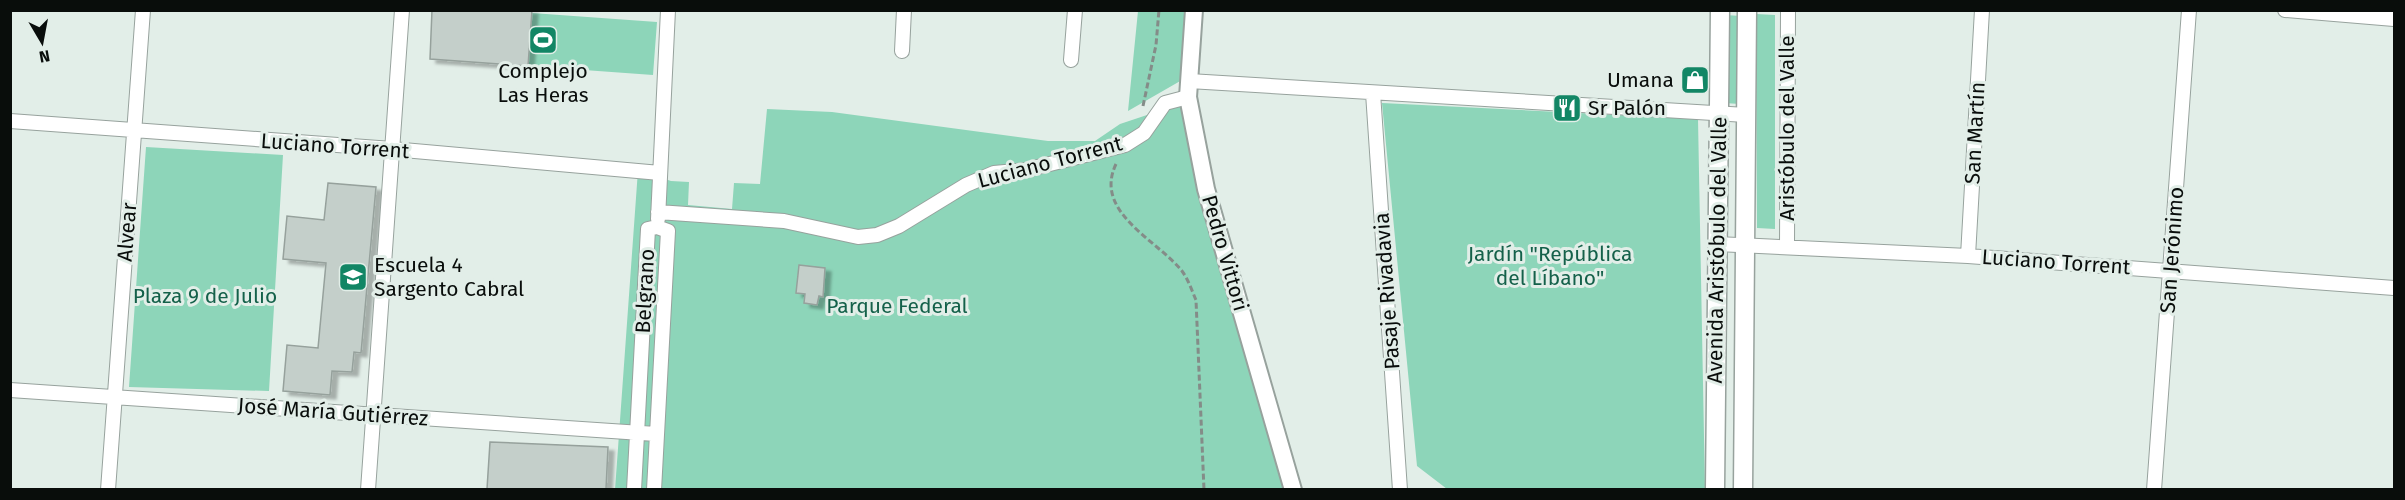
<svg xmlns="http://www.w3.org/2000/svg" width="2405" height="500" font-family="'Fira Sans',sans-serif">
<style>
.green{fill:#8dd5b9}
.building{fill:#c4cfca;stroke:#96a19c;stroke-width:1.5;filter:url(#shadow)}
.lines{fill:none;stroke-linecap:round;stroke-linejoin:round}
.minor-casing{stroke:#97a29d;stroke-width:16}
.tertiary-casing{stroke:#97a29d;stroke-width:20}
.secondary-casing{stroke:#97a29d;stroke-width:21}
.path{stroke:#848c88;stroke-width:3;stroke-dasharray:6 3;stroke-linecap:butt}
.minor{stroke:#fff;stroke-width:14}
.tertiary{stroke:#fff;stroke-width:16}
.secondary{stroke:#fff;stroke-width:18}
.labels{text-anchor:middle;stroke-width:6;stroke-linejoin:round;paint-order:stroke}
.poi-label{font-size:21px;fill:#090d0b;stroke:#e2eee8;text-anchor:start}
.street-label{font-size:21px;fill:#090d0b;stroke:#e2eee8}
.park-label{font-size:21px;fill:#14614a;stroke:#e2eee8}
</style>
<defs>
<filter id="shadow"><feDropShadow dx="6" dy="4" stdDeviation="1.5" flood-color="#0004"/></filter>
</defs>
<rect width="100%" height="100%" fill="#e2eee8"/>
<path class="green" d="M 432,11 L 532,11 L 532,13 L 657,22 L 653,75 L 430,59 Z
M 1138,11 L 1188,11 L 1182,80 L 1128,111 Z
M 1756,14 L 1775,15 L 1775,229 L 1757,228 Z
M 1725,15 L 1741,16 L 1740,104 L 1724,103 Z
M 1183,103 L 1187,139 L 1197,179 L 1286,489 L 615,490 L 638,170 L 671,181 L 689,182 L 688,205 L 732,209 L 734,183 L 760,184 L 767,109 L 832,112 L 1048,141 L 1095,141 L 1120,124 Z
M 1382,103 L 1698,119 L 1705,489 L 1447,489 L 1417,466 Z
M 146,147 L 283,155 L 269,391 L 129,387 Z"/>
<path class="building" d="M 432,10 L 532,10 L 528,66 L 430,59 Z
M 328,183 L 376,187 L 361,353 L 354,352 L 352,372 L 332,371 L 330,395 L 283,391 L 287,345 L 318,348 L 326,263 L 283,259 L 287,216 L 324,220 Z
M 799,265 L 825,268 L 823,297 L 819,296 L 817,305 L 804,303 L 805,294 L 796,293 Z
M 490,442 L 608,447 L 606,489 L 487,489 Z"/>
<g class="lines">
<g class="minor-casing">
<path id="minor" d="M 2285,10 L 2394,19
M 902,51 L 904,10
M 1071,60 L 1075,10
M 1189,81 L 1746,115
M 1373,93 L 1400,490
M 10,121 L 392,149 L 660,173
M 658,212 L 784,221 L 858,237 L 877,235 L 899,226 L 966,185 L 994,173 L 1026,170 L 1125,145 L 1144,133 L 1165,103 L 1188,97
M 658,219 L 668,10
M 1717,244 L 1968,256 L 2394,288
M 1787,246 L 1788,10
M 1968,256 L 1982,10
M 10,390 L 656,434
M 108,490 L 143,10
M 368,490 L 402,10
M 634,490 L 648,229 L 657,227 L 668,231 L 654,490
M 2154,490 L 2189,10"/>
</g>
<g class="tertiary-casing">
<path id="tertiary" d="M 1194,10 L 1188,97 L 1206,189 L 1293,490"/>
</g>
<g class="secondary-casing">
<path id="secondary" d="M 1715,490 L 1720,10
M 1743,490 L 1747,10"/>
</g>
<path class="path" d="M 1143,106 L 1156,45 L 1159,10
M 1116,164 C 1093,212 1156,239 1182,271 C 1188,279 1192,291 1196,300 L 1204,490"/>
<use href="#minor" class="minor"/>
<use href="#tertiary" class="tertiary"/>
<use href="#secondary" class="secondary"/>
</g>
<defs>
<g id="stadium-square" transform="scale(1.5)"><rect x="-9" y="-9" width="18" height="18" rx="4" fill="#128665" stroke="#e2eee8"/><path d="M0-5a6.5 5 0 1 0 0 10a6.5 5 0 1 0 0-10ZM-3.5-1.8h7v3.6h-7Z" fill="#fff"/></g>
<g id="shop-square" transform="scale(1.5)"><rect x="-9" y="-9" width="18" height="18" rx="4" fill="#128665" stroke="#e2eee8"/><path d="M-5-2.5h2.3a2.7 3.5 0 0 1 5.4 0H5L5.5 6h-11ZM-1.5-2.5h3a1.5 2.3 0 0 0-3 0Z" fill="#fff"/></g>
<g id="restaurant-square" transform="scale(1.5)"><rect x="-9" y="-9" width="18" height="18" rx="4" fill="#128665" stroke="#e2eee8"/><path d="M-5-6h1v4h1v-4h1v4h1v-4h1v5L-1.5 .5V6h-2V.5L-5-1ZM5-6V6H3V1.5H1.5Q1.5-4 5-6Z" fill="#fff"/></g>
<g id="school-square" transform="scale(1.5)"><rect x="-9" y="-9" width="18" height="18" rx="4" fill="#128665" stroke="#e2eee8"/><path d="M0-5L7-2L0 1L-7-2ZM-4 1L0 2.5L4 1V4Q0 6-4 4Z" fill="#fff"/></g>
</defs>
<g fill-rule="evenodd">
<use href="#stadium-square" x="543" y="40"/>
<use href="#shop-square" x="1695" y="80"/>
<use href="#restaurant-square" x="1567" y="108"/>
<use href="#school-square" x="353" y="277"/>
</g>
<g class="labels">
<g class="poi-label">
<text x="543" y="78" text-anchor="middle">Complejo<tspan x="543" dy="24">Las Heras</tspan></text>
<text x="1674" y="87" text-anchor="end">Umana</text>
<text x="1588" y="115">Sr Palón</text>
<text x="374" y="272">Escuela 4<tspan x="374" dy="24">Sargento Cabral</tspan></text>
</g>
<g class="street-label">
<text transform="translate(1787 128) rotate(-90)" y="7">Aristóbulo del Valle</text>
<text transform="translate(1975 133) rotate(-87)" y="7">San Martín</text>
<text transform="translate(335 146) rotate(4)" y="7">Luciano Torrent</text>
<text transform="translate(1050 162) rotate(-15)" y="7">Luciano Torrent</text>
<text transform="translate(127 232) rotate(-85)" y="7">Alvear</text>
<text transform="translate(1717 250) rotate(-89)" y="7">Avenida Aristóbulo del Valle</text>
<text transform="translate(2172 250) rotate(-86)" y="7">San Jerónimo</text>
<text transform="translate(1225 253) rotate(74)" y="7">Pedro Vittori</text>
<text transform="translate(2056 262) rotate(4)" y="7">Luciano Torrent</text>
<text transform="translate(645 291) rotate(-87)" y="7">Belgrano</text>
<text transform="translate(1387 291) rotate(-94)" y="7">Pasaje Rivadavia</text>
<text transform="translate(333 412) rotate(4)" y="7">José María Gutiérrez</text>
</g>
<g class="park-label">
<text x="1550" y="261">Jardín "República<tspan x="1550" dy="24">del Líbano"</tspan></text>
<text x="205" y="303">Plaza 9 de Julio</text>
<text x="897" y="313">Parque Federal</text>
</g>
</g>
<rect width="2405" height="500" fill="none" stroke="#090d0b" stroke-width="24"/>
<g transform="translate(42 42) rotate(170)" stroke="#e2eee8" stroke-width="4.5" paint-order="stroke">
<path d="M0-4.5L10 22L0 15L-10 22Z" fill="#090d0b"/>
<text y="-9" font-size="16" font-weight="bold" text-anchor="middle" fill="#090d0b">N</text>
</g>
</svg>
